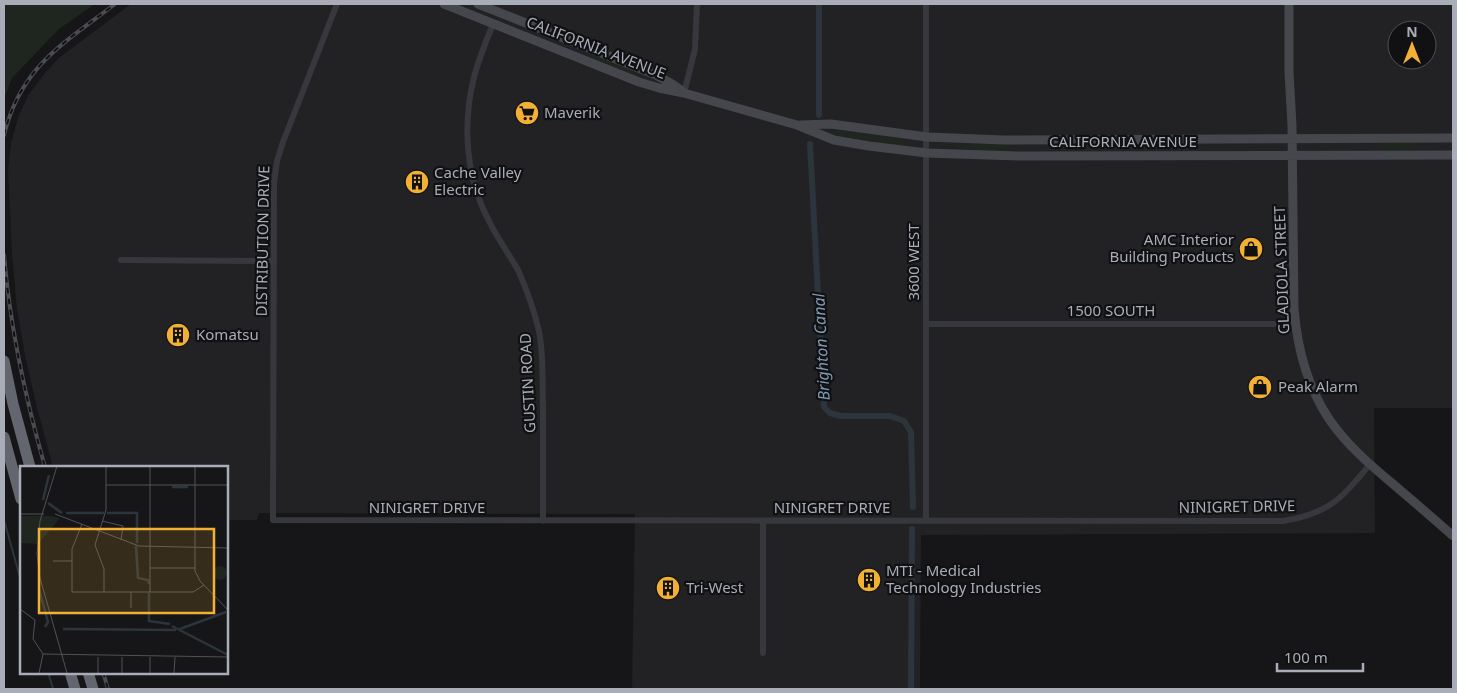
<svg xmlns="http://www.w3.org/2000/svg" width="1457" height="693" font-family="'Noto Sans',sans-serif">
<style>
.built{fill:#222225;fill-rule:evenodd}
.green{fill:#1e261f}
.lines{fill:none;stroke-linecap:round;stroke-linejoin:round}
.stream{stroke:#2c353c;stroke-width:2}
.canal{stroke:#2c353c;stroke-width:6}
.street{stroke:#37383d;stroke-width:6}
.secondary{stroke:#45474d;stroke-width:9}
.highway{stroke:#63666e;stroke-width:11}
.rail-casing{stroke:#4a4c52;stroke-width:4}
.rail{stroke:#111113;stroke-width:2;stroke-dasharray:5.5;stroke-linecap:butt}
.labels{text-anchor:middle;stroke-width:4.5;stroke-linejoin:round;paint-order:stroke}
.street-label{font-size:15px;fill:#a8adb8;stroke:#111113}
.poi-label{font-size:15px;fill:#a8adb8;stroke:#111113;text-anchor:start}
.water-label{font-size:16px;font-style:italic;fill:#7f9bb3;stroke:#111113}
.inset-river{fill:none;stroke:#2c353c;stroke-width:2.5}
.inset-road{fill:none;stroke:#505258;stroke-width:1}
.view{fill:#f2b134;fill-opacity:0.15;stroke:#f2b134;stroke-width:2.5}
.inset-edge{fill:none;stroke:#a8adb8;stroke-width:2.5}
</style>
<rect width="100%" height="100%" fill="#161618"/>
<path class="built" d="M 131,4 L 1453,4 L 1453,408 L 1374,408 L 1375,533 L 921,535 L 920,689 L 632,689 L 635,514 L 259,513 L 257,520 L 226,520 L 226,467 L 53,467 L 37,408 L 25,355 L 17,309 L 12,254 L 8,170 L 11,143 L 19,115 L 29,94 L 45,73 L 60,57 ZM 1397,30 L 1427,30 L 1427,60 L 1397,60 Z"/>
<path class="green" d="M 4,4 L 95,4 L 59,29 L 12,78 L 4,99 Z
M 580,53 L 597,57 L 634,71 L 632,75 Z
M 836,129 L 901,137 L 906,143 L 905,146 L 874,143 L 835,135 Z
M 1414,142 L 1414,150 L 1382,151 L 1382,143 Z
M 983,143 L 1000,144 L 1025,150 L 988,151 L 946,147 Z
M 1093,143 L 1147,144 L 1174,150 L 1045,151 Z
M 1451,324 L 1453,324 L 1453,407 L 1451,407 Z"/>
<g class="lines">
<path class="stream" d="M 4,520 L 21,581
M 48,672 L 53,689"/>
<path class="canal" d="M 819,115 L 819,4
M 810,144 L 824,407 L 830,413 L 841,416 L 890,416 L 904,421 L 911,432 L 913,507
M 911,689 L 912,529"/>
<path class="street" d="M 337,4 L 283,142 L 277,161 L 274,183 L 273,520 L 1283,521 C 1328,514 1343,498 1370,464
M 926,4 L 926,521
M 493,24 C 486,41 479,59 474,77 C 462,125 466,178 489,221 C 497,238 509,254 518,270 C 527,290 534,310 539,331 C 544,356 542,382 543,407 C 543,445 543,483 543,521
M 684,93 L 695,49 L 697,4
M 121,260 L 274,261
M 927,324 L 1295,324
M 763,521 L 763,653"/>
<path class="secondary" d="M 444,4 L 639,82 L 659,88 L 684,93 L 797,125 L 834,140 L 869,146 L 927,153 L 1019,156 L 1453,155
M 478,4 L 656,75 L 672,84 L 682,91
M 1289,4 L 1289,72 L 1292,125 L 1294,308 C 1297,347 1307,386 1329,419 C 1346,444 1369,464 1393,484 C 1413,501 1433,518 1453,536
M 800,125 L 831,124 L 927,137 L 1004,140 L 1453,138"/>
<path class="highway" d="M 4,361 L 13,404 L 30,467
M 4,437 L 21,499
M 70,672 L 75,689
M 88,672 L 93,689"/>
<g class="rail-casing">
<path id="rail" d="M 4,135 C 21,66 63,44 115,4
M 4,255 C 10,327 25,397 45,467
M 103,672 L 108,689"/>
</g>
<use href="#rail" class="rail"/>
</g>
<defs>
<g id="supermarket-disc" transform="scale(1.25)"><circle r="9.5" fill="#f2b134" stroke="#111113"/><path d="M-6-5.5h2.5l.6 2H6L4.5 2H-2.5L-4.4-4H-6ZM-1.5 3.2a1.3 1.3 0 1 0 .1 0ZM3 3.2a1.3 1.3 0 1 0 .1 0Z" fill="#111"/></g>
<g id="building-disc" transform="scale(1.25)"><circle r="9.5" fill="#f2b134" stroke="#111113"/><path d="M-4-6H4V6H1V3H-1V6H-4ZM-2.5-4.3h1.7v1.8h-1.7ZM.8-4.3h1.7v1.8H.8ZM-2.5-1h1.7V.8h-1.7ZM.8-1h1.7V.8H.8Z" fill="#111"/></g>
<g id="shop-disc" transform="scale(1.25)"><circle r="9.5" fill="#f2b134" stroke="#111113"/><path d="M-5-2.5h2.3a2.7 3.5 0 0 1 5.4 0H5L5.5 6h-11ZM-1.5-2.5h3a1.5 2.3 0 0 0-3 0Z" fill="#111"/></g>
</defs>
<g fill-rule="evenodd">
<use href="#supermarket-disc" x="527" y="113"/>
<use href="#building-disc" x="417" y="182"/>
<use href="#shop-disc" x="1251" y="249"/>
<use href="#building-disc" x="178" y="335"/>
<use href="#shop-disc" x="1260" y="387"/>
<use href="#building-disc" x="869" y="580"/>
<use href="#building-disc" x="668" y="588"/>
</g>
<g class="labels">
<g class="street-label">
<text transform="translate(596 48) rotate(21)" y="5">CALIFORNIA AVENUE</text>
<text x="1123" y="147">CALIFORNIA AVENUE</text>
<text transform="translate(263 241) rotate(-89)" y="5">DISTRIBUTION DRIVE</text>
<text transform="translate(914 262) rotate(-90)" y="5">3600 WEST</text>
<text transform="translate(1282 270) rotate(-92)" y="5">GLADIOLA STREET</text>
<text x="1111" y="316">1500 SOUTH</text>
<text transform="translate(528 383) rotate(-93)" y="5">GUSTIN ROAD</text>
<text transform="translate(1237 507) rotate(-1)" y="5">NINIGRET DRIVE</text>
<text x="427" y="513">NINIGRET DRIVE</text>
<text x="832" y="513">NINIGRET DRIVE</text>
</g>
<g class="poi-label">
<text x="544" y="118">Maverik</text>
<text x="434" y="178">Cache Valley<tspan x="434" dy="17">Electric</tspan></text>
<text x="1234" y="245" text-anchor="end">AMC Interior<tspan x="1234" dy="17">Building Products</tspan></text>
<text x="196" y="340">Komatsu</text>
<text x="1278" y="392">Peak Alarm</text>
<text x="886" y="576">MTI - Medical<tspan x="886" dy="17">Technology Industries</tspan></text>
<text x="686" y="593">Tri-West</text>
</g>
<g class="water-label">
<text transform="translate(821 347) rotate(-93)" y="6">Brighton Canal</text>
</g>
</g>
<g transform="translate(20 466)">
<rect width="208" height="208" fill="#161618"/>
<path d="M 0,50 L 30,50 L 40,52 L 18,78 L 0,77 ZM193 107a7 7 0 1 1 14 0a7 7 0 1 1-14 0Z" fill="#1e261f"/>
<path class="inset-river" d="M 152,21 L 168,21M 23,34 L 29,9M 28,37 L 42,47M 46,47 L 84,47M 87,47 L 117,47 L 117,77M 116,80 L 118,112 L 128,114 L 129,118M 19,123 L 28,156 L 25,161M 129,127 L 129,155 L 150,158M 152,160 L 208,189M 43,163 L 156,164M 160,163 L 206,146"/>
<path class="inset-road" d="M 37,0 L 20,55 L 17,88 L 20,112 L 47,207M 130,0 L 130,126M 175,0 L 175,105 L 180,115 L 208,144M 86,19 L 208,19M 0,48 L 24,48M 35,48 L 119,80 L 208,82M 82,55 L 103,60 L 101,74M 62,58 L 52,83 L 52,126 L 173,126 L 184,119M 33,95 L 52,95M 130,102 L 175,102M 84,126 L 84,103 L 75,79 L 86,44 L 86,0M 111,126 L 111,142M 0,143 L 15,154 L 13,173M 13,173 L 23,188M 23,188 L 208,191M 78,191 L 78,207M 19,207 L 23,188M 102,207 L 102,191M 130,207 L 130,191M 154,207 L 155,191"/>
<path class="view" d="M 19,63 L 194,63 L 194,147 L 19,147 Z"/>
<rect width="208" height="208" class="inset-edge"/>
</g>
<rect width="1457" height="693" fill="none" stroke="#a8adb8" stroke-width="10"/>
<g transform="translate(1412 45)"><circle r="24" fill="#111113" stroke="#4d4f55"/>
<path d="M0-4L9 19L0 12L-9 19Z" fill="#f2b134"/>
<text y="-8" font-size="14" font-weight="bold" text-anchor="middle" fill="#a8adb8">N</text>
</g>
<path d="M1277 663v8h86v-8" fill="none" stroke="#a8adb8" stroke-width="2.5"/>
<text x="1284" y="663" font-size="15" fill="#a8adb8" stroke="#111113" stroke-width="4" paint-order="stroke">100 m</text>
</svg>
